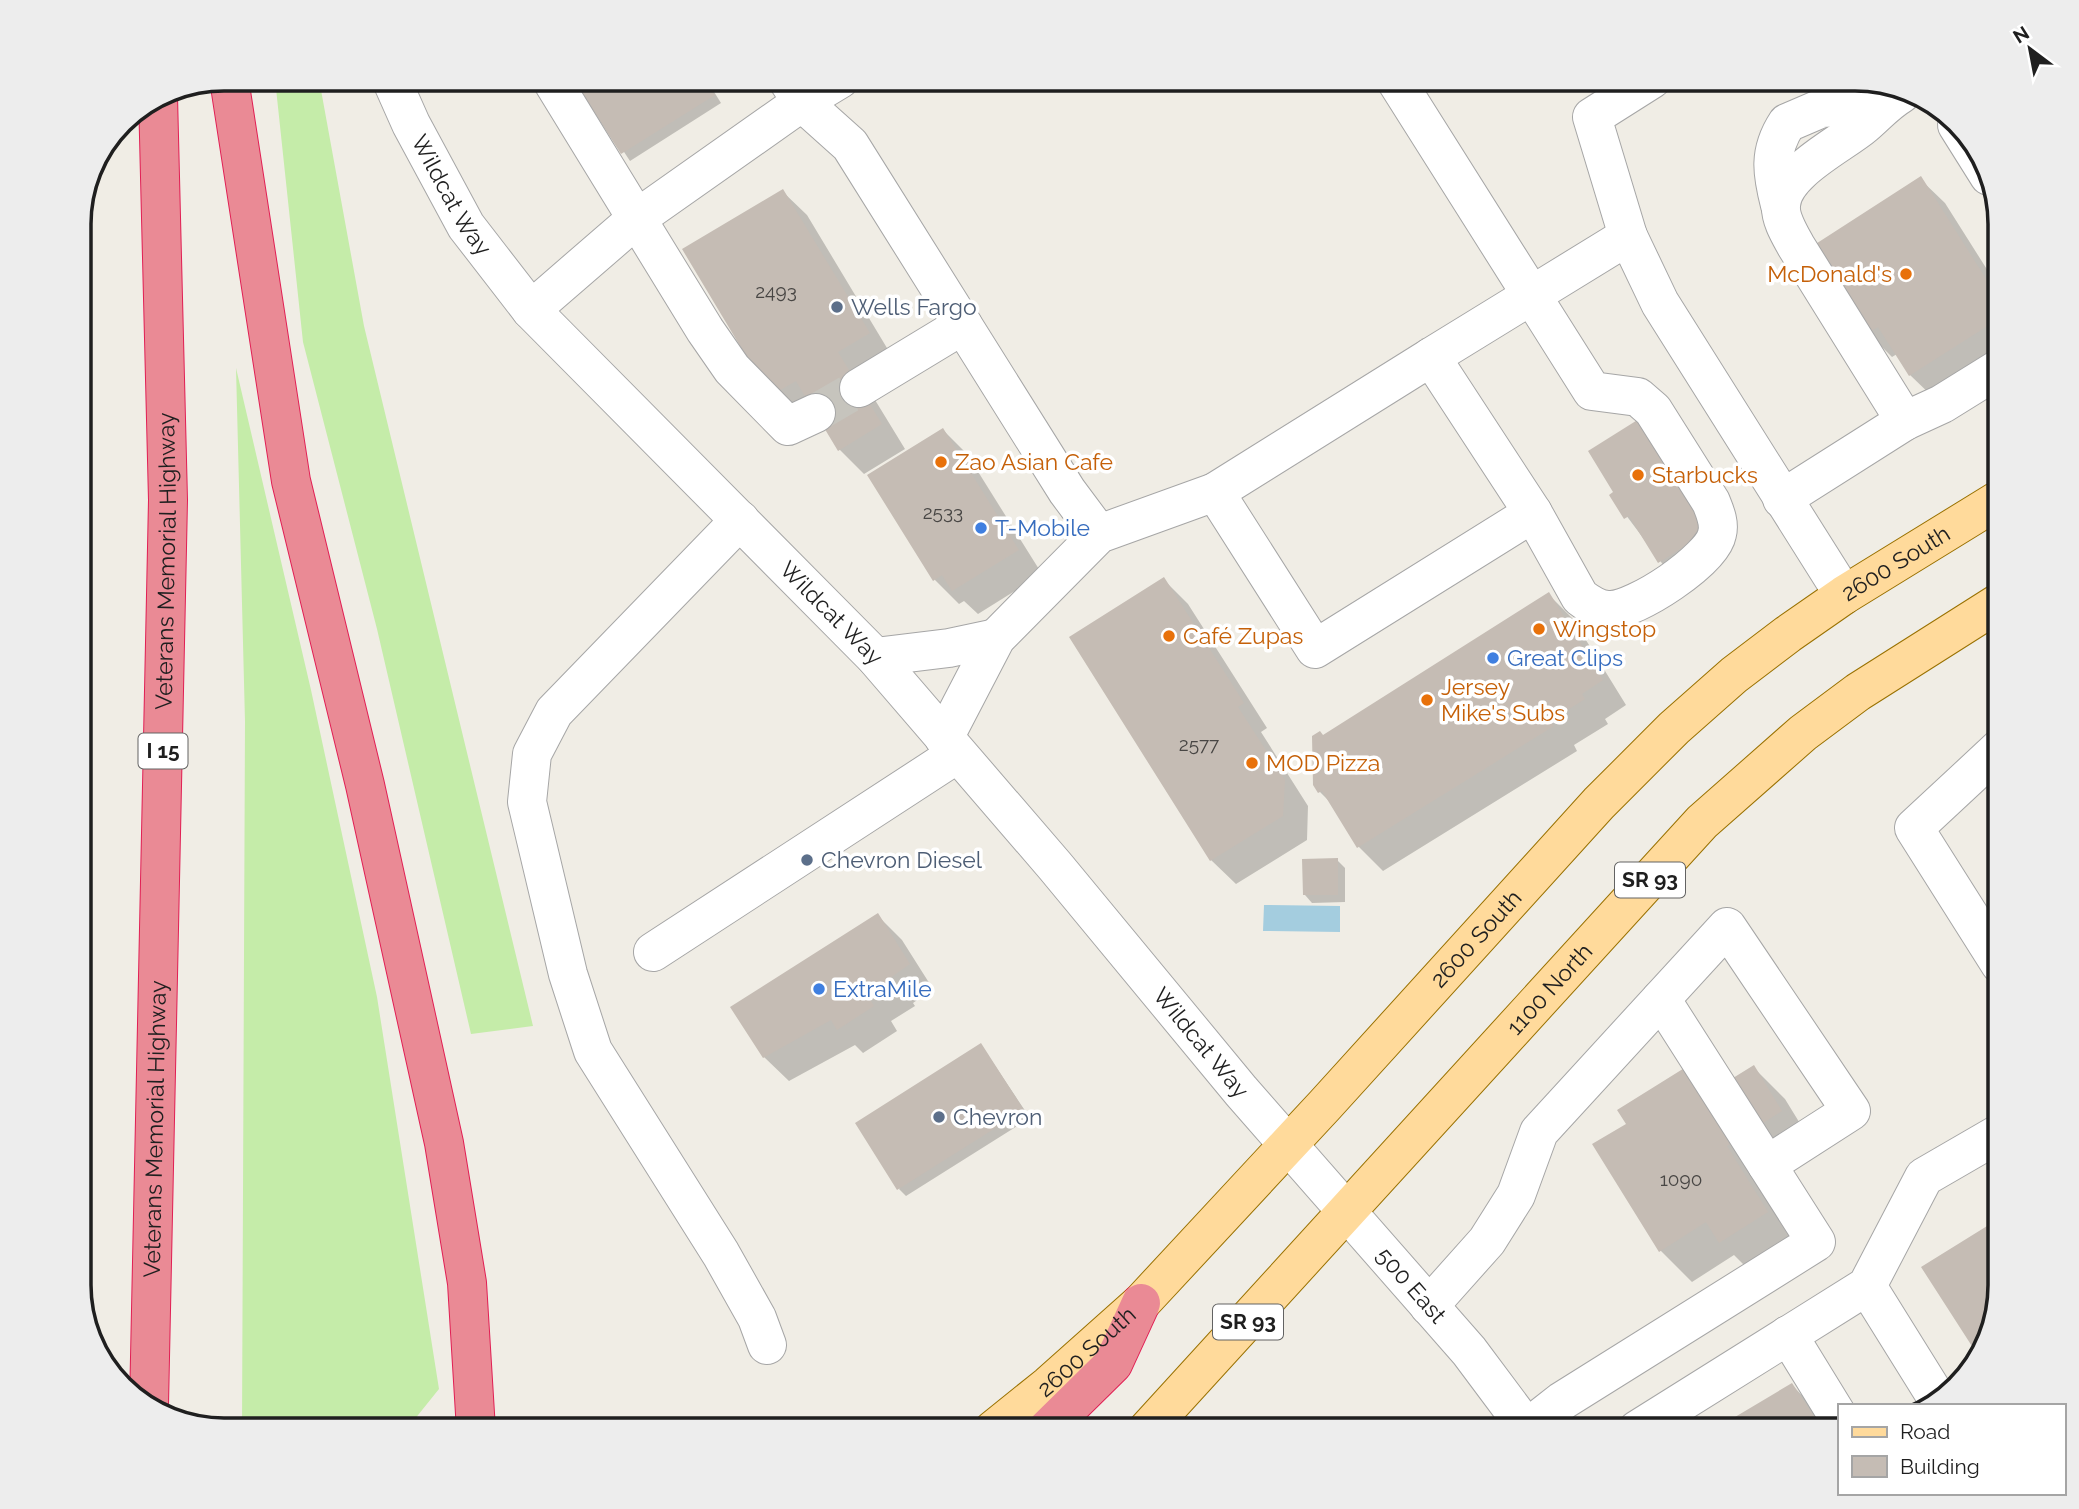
<svg xmlns="http://www.w3.org/2000/svg" width="2079" height="1509" font-family="Raleway,sans-serif">
<style>
.grass{fill:#c5eca9}
.water{fill:#a4cddf}
.shadow{fill:#0003}
.building{fill:#c5bcb4}
.lines{fill:none;stroke-linecap:round;stroke-linejoin:round}
.minor-tunnel{stroke:#c6c4bd;stroke-width:38;stroke-dasharray:38 19;stroke-linecap:butt}
.minor-casing{stroke:#a6a6a6;stroke-width:40}
.major-casing{stroke:#997100;stroke-width:40}
.highway-casing{stroke:#e11f54;stroke-width:40}
.minor{stroke:#fff;stroke-width:38}
.major{stroke:#ffda9b;stroke-width:38}
.highway{stroke:#ea8a95;stroke-width:38}
.food-dot{fill:#e8710a;stroke:#fff;stroke-width:2.5}
.service-dot{fill:#5c6f8a;stroke:#fff;stroke-width:2.5}
.shop-dot{fill:#3f7fe0;stroke:#fff;stroke-width:2.5}
.labels{text-anchor:middle;stroke-width:7;stroke-linejoin:round;paint-order:stroke}
.number-label{font-size:19px;fill:#484644}
.shield{fill:#fff;stroke:#626262;stroke-width:2}
.shield-label{font-size:21px;font-weight:bold;fill:#1f1f1f}
.street-label{font-size:23px;fill:#1f1f1f;stroke:#fff}
.food-label{font-size:23px;fill:#c56008;stroke:#fff;text-anchor:start}
.service-label{font-size:23px;fill:#4e5e75;stroke:#fff;text-anchor:start}
.shop-label{font-size:23px;fill:#366cbe;stroke:#fff;text-anchor:start}
.rim{fill:none;stroke:#1f1f1f;stroke-width:3.5}
</style>
<rect width="100%" height="100%" fill="#f0ede5"/>
<path class="grass" d="M 275,79 L 319,79 L 364,326 L 533,1026 L 471,1034 L 377,629 L 303,342 Z
M 236,368 L 311,690 L 377,997 L 439,1389 L 406,1430 L 242,1430 L 245,721 Z"/>
<path class="water" d="M 1264,905 L 1340,906 L 1340,932 L 1263,931 Z"/>
<path class="shadow" d="M 576,79 L 706,79 L 721,103 L 630,161 Z
M 1920,179 L 1945,203 L 2000,290 L 2000,357 L 1935,399 L 1910,375 L 1897,354 L 1892,357 L 1868,333 Z
M 782,191 L 807,215 L 893,358 L 861,377 L 905,449 L 864,474 L 840,450 L 815,408 L 796,419 L 684,250 Z
M 943,430 L 967,454 L 1042,574 L 978,614 L 964,601 L 959,604 L 935,580 Z
M 1611,495 L 1716,539 L 1667,570 Z
M 1163,579 L 1188,604 L 1267,728 L 1261,732 L 1308,806 L 1307,840 L 1236,884 L 1211,860 Z
M 1549,595 L 1573,619 L 1626,705 L 1605,719 L 1608,724 L 1574,745 L 1577,751 L 1383,871 L 1359,847 L 1331,803 L 1320,792 L 1324,737 Z
M 1337,860 L 1345,868 L 1345,902 L 1312,903 L 1305,895 Z
M 877,915 L 902,940 L 933,989 L 913,1003 L 915,1006 L 891,1021 L 897,1031 L 863,1053 L 855,1045 L 789,1081 L 764,1057 Z
M 981,1045 L 1030,1118 L 906,1196 L 899,1189 Z
M 1754,1068 L 1785,1099 L 1812,1143 L 1757,1178 L 1798,1244 L 1752,1273 L 1734,1255 L 1692,1282 L 1660,1250 L 1710,1094 Z
M 1792,1385 L 1816,1410 L 1830,1430 L 1738,1430 L 1733,1421 Z"/>
<path class="building" d="M 573,79 L 705,79 L 715,95 L 621,154 Z
M 1921,176 L 2000,301 L 2000,318 L 1909,376 L 1878,327 L 1866,334 L 1811,247 Z
M 783,189 L 870,333 L 838,352 L 882,424 L 838,451 L 796,381 L 770,396 L 682,249 Z
M 1639,419 L 1709,531 L 1658,563 L 1629,516 L 1624,519 L 1609,495 L 1613,492 L 1588,451 Z
M 943,428 L 1019,550 L 952,591 L 942,575 L 933,581 L 867,475 Z
M 1164,577 L 1244,703 L 1238,707 L 1285,780 L 1283,816 L 1210,861 L 1069,637 Z
M 1549,592 L 1603,680 L 1582,694 L 1585,699 L 1550,721 L 1554,726 L 1357,848 L 1322,791 L 1318,793 L 1313,785 L 1312,736 L 1320,731 L 1323,735 Z
M 1338,858 L 1338,895 L 1303,895 L 1302,859 Z
M 878,913 L 910,964 L 890,978 L 892,981 L 868,996 L 874,1006 L 837,1030 L 831,1020 L 763,1058 L 730,1007 Z
M 981,1043 L 1024,1110 L 897,1190 L 855,1123 Z
M 1754,1065 L 1782,1111 L 1727,1146 L 1768,1212 L 1719,1243 L 1706,1222 L 1659,1252 L 1592,1144 L 1626,1124 L 1617,1110 L 1686,1067 L 1704,1096 Z
M 2000,1218 L 2000,1286 L 1977,1354 L 1921,1267 Z
M 1792,1383 L 1823,1430 L 1736,1430 L 1730,1420 Z"/>
<g class="lines">
<path class="minor-tunnel" d="M 816,413 L 859,388"/>
<g class="minor-casing">
<g id="minor">
<path id="s1" d="M 391,79 L 411,124 L 466,226 L 531,310 L 875,657 L 1055,866 L 1241,1091 L 1469,1351 L 1528,1430"/>
<path d="M 551,79 L 705,330 L 732,369 L 788,426 L 816,413"/>
<path d="M 787,79 L 802,102 L 840,79"/>
<path d="M 1395,79 L 1592,391 L 1638,397 L 1653,410 L 1711,502 C 1715,512 1720,523 1717,534 C 1712,560 1635,611 1609,610 C 1597,610 1588,603 1580,597 L 1533,513"/>
<path d="M 1901,94 C 1886,103 1877,114 1864,125 C 1842,144 1782,172 1781,206 C 1780,219 1790,235 1796,246 L 1905,421"/>
<path d="M 1957,125 L 1989,176"/>
<path d="M 1780,205 C 1772,174 1768,152 1787,123 L 1822,108 L 1883,104"/>
<path d="M 1628,236 L 1592,117 L 1652,79"/>
<path d="M 531,310 L 636,219 L 802,102 L 850,145 L 1067,491 L 1099,534"/>
<path d="M 859,388 L 963,325"/>
<path d="M 1215,492 L 1431,357"/>
<path d="M 1782,499 L 1905,421 L 1942,404 L 2000,368"/>
<path d="M 740,520 L 554,712 L 532,754 L 527,802 L 568,974 L 593,1051 L 721,1254 L 757,1318 L 767,1345"/>
<path d="M 875,657 L 949,648 L 996,638"/>
<path d="M 944,738 L 996,638 L 1099,534 L 1215,492 L 1315,649 L 1533,513 L 1431,357 L 1628,236 L 1660,303 L 1844,595"/>
<path d="M 2000,748 L 1914,828 L 2000,964"/>
<path d="M 653,952 L 957,754"/>
<path d="M 1661,999 L 1767,1165"/>
<path d="M 1867,1286 L 1938,1400"/>
<path d="M 1429,1306 L 1487,1241 L 1516,1195 L 1539,1132 L 1727,927 L 1851,1111 L 1767,1165 L 1816,1242 L 1562,1401 L 1525,1430"/>
<path d="M 1788,1335 L 1839,1418"/>
<path d="M 1637,1430 L 1867,1286 L 1924,1177 L 2000,1133"/>
</g>
</g>
<g class="major-casing">
<g id="major">
<path id="s2" d="M 993,1430 L 1049,1385 L 1141,1303 L 1325,1105 L 1599,803 L 1674,728 L 1734,675 L 1788,634 L 1844,595 L 2000,499"/>
<path id="s3" d="M 1147,1430 L 1702,822 L 1803,733 L 1858,692 L 2000,602"/>
</g>
</g>
<g class="highway-casing">
<g id="highway">
<path d="M 229,79 L 291,481 L 365,785 L 444,1143 L 467,1283 L 476,1430"/>
<path id="s4" d="M 149,1405 L 168,500 L 158,96"/>
<path d="M 1046,1430 L 1113,1364 L 1141,1303"/>
</g>
</g>
<use href="#minor" class="minor"/>
<use href="#major" class="major"/>
<use href="#highway" class="highway"/>
</g>
<g class="food-dot">
<circle cx="1906" cy="274" r="7"/>
<circle cx="941" cy="462" r="7"/>
<circle cx="1638" cy="475" r="7"/>
<circle cx="1539" cy="629" r="7"/>
<circle cx="1169" cy="636" r="7"/>
<circle cx="1427" cy="700" r="7"/>
<circle cx="1252" cy="763" r="7"/>
</g>
<g class="service-dot">
<circle cx="837" cy="307" r="7"/>
<circle cx="807" cy="860" r="7"/>
<circle cx="939" cy="1117" r="7"/>
</g>
<g class="shop-dot">
<circle cx="981" cy="528" r="7"/>
<circle cx="1493" cy="658" r="7"/>
<circle cx="819" cy="989" r="7"/>
</g>
<g class="labels">
<g class="number-label">
<text x="776" y="298">2493</text>
<text x="943" y="519">2533</text>
<text x="1199" y="751">2577</text>
<text x="1681" y="1186">1090</text>
</g>
<g class="shield">
<rect x="138.5" y="733.5" width="49" height="35" rx="5"/>
<rect x="1615" y="862.5" width="70" height="35" rx="5"/>
<rect x="1213" y="1304.5" width="70" height="35" rx="5"/>
</g>
<g class="shield-label">
<text x="163" y="758">I 15</text>
<text x="1650" y="887">SR 93</text>
<text x="1248" y="1329">SR 93</text>
</g>
<g class="street-label">
<text dy="8" stroke="none"><textPath href="#s1" startOffset="131">Wildcat Way</textPath></text>
<text dy="8" stroke="none"><textPath href="#s4" startOffset="844">Veterans Memorial Highway</textPath></text>
<text dy="8" stroke="none"><textPath href="#s2" startOffset="1256">2600 South</textPath></text>
<text dy="8" stroke="none"><textPath href="#s1" startOffset="698">Wildcat Way</textPath></text>
<text dy="8" stroke="none"><textPath href="#s2" startOffset="690">2600 South</textPath></text>
<text dy="8" stroke="none"><textPath href="#s3" startOffset="597">1100 North</textPath></text>
<text dy="8" stroke="none"><textPath href="#s1" startOffset="1265">Wildcat Way</textPath></text>
<text dy="8" stroke="none"><textPath href="#s4" startOffset="276">Veterans Memorial Highway</textPath></text>
<text dy="8" stroke="none"><textPath href="#s1" startOffset="1586">500 East</textPath></text>
<text dy="8" stroke="none"><textPath href="#s2" startOffset="122">2600 South</textPath></text>
</g>
<g class="food-label">
<text x="1892" y="282" text-anchor="end">McDonald's</text>
<text x="955" y="470">Zao Asian Cafe</text>
<text x="1652" y="483">Starbucks</text>
<text x="1553" y="637">Wingstop</text>
<text x="1183" y="644">Café Zupas</text>
<text x="1441" y="695">Jersey<tspan x="1441" dy="26">Mike's Subs</tspan></text>
<text x="1266" y="771">MOD Pizza</text>
</g>
<g class="service-label">
<text x="851" y="315">Wells Fargo</text>
<text x="821" y="868">Chevron Diesel</text>
<text x="953" y="1125">Chevron</text>
</g>
<g class="shop-label">
<text x="995" y="536">T-Mobile</text>
<text x="1507" y="666">Great Clips</text>
<text x="833" y="997">ExtraMile</text>
</g>
</g>
<path d="M0 0H2079V1509H0ZM224 91H1855A133 133 0 0 1 1988 224V1285A133 133 0 0 1 1855 1418H224A133 133 0 0 1 91 1285V224A133 133 0 0 1 224 91Z" fill="#ededed" fill-rule="evenodd"/>
<path class="rim" d="M224 91H1855A133 133 0 0 1 1988 224V1285A133 133 0 0 1 1855 1418H224A133 133 0 0 1 91 1285V224A133 133 0 0 1 224 91Z"/>
<rect x="1838" y="1404" width="228" height="91" fill="#ffffff" stroke="#a5a5a5" stroke-width="2"/>
<rect x="1852" y="1427" width="35" height="10" fill="#ffda9b" stroke="#a5a5a5" stroke-width="2"/>
<text x="1900" y="1439" font-size="21" fill="#1f1f1f">Road</text>
<rect x="1852" y="1456" width="35" height="21" fill="#c5bcb4" stroke="#a5a5a5" stroke-width="2"/>
<text x="1900" y="1474" font-size="21" fill="#1f1f1f">Building</text>
<g transform="translate(2030 49) rotate(328)" stroke="#ffffff" stroke-width="5" paint-order="stroke">
<path d="M0-5L12 26L0 18L-12 26Z" fill="#1f1f1f"/>
<text y="-10" font-size="19" font-weight="bold" text-anchor="middle" fill="#1f1f1f">N</text>
</g>
</svg>
